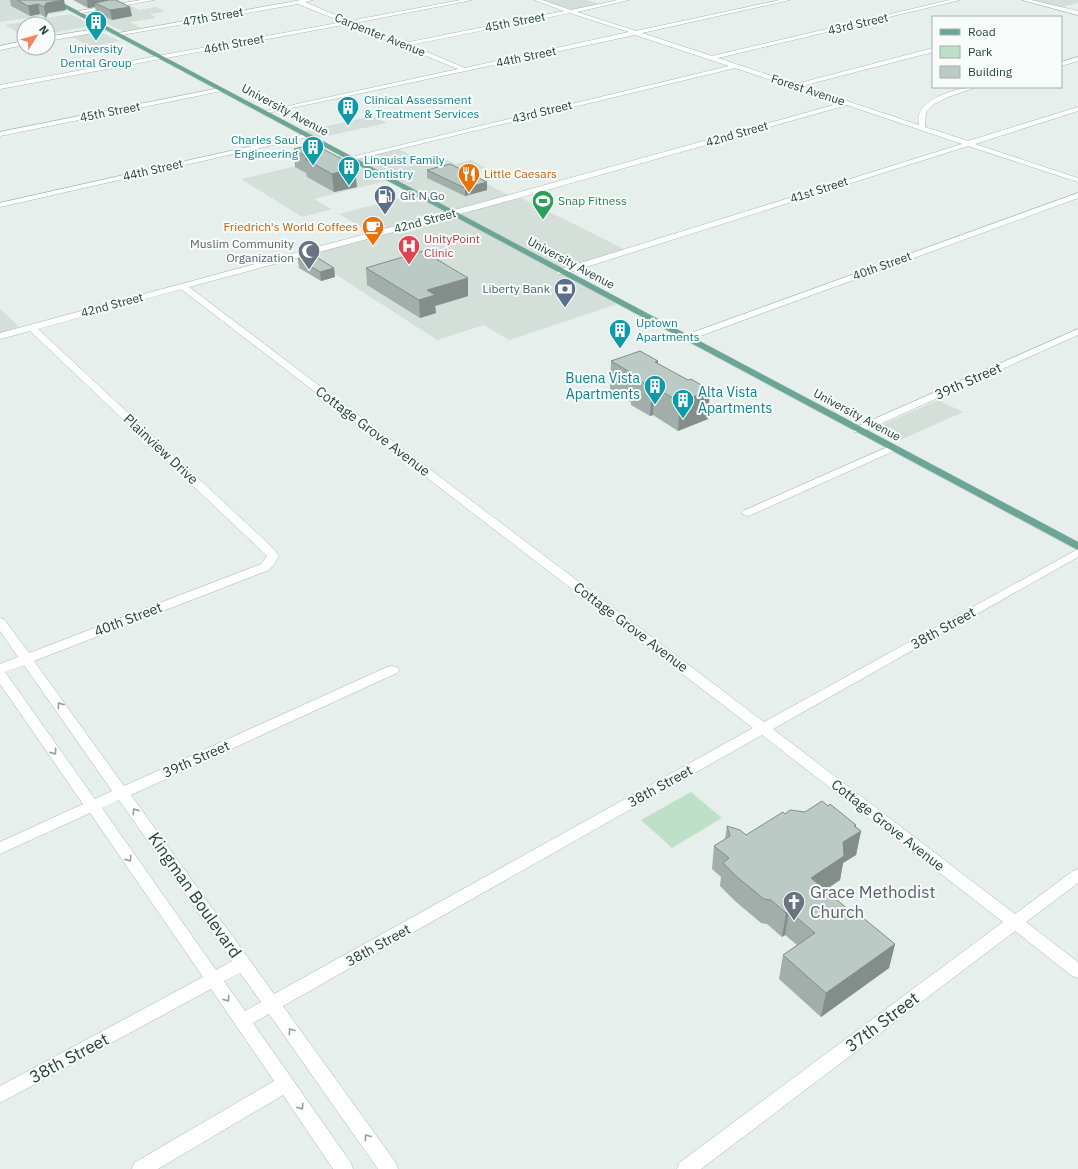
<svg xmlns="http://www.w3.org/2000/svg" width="1078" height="1169" font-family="'IBM Plex Sans',sans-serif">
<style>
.built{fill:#d4dfda}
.green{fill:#bfe0c8}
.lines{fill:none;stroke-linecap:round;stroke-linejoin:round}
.minor-casing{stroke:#a8b8b2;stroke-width:1}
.major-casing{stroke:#c2cac8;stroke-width:1}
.minor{fill:#fff;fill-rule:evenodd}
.major{fill:#6aa596;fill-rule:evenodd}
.wall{fill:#a1aea9}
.shaded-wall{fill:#838d89}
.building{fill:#bbcac4;stroke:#838d89}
.oneway{stroke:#92a09c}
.labels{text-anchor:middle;stroke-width:4;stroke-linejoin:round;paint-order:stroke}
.far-street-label{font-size:12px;fill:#24423a;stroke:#f7fbf9}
.far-culture-label{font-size:12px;fill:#0d838f;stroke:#f7fbf9;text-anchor:start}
.far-food-label{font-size:12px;fill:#c56008;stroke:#f7fbf9;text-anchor:start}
.far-service-label{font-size:12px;fill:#4e5e75;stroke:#f7fbf9;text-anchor:start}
.far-leisure-label{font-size:12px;fill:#27864d;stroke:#f7fbf9;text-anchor:start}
.far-health-label{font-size:12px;fill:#be3a42;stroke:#f7fbf9;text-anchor:start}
.far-worship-label{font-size:12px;fill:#5b616d;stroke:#f7fbf9;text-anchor:end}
.culture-label{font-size:14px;fill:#0d838f;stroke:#f7fbf9;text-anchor:end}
.street-label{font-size:14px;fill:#24423a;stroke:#f7fbf9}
.near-worship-label{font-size:17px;fill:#5b616d;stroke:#f7fbf9;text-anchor:start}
.near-street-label{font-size:17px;fill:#24423a;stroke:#f7fbf9}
</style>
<rect width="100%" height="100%" fill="#e6efeb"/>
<path class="built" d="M 0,0 L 44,0 L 65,12 L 0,22 Z
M 546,0 L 587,0 L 602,5 L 570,11 L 541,1 Z
M 1025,0 L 1078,0 L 1078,3 L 1058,8 Z
M 128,5 L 139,10 L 156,7 L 165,12 L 150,14 L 156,18 L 130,22 L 141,28 L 125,31 L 120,30 L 88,15 L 88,12 Z
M 70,14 L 90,24 L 89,25 L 90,26 L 48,34 L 48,24 L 24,24 L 24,36 L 5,25 Z
M 100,32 L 120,41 L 90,47 L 71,36 Z
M 373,116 L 387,123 L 313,139 L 300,132 Z
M 396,148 L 425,162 L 442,158 L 456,164 L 471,160 L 486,168 L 471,171 L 479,176 L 469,178 L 481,181 L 513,197 L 517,196 L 628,251 L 561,272 L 620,303 L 509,340 L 484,325 L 437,340 L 303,253 L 373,234 L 339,214 L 415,194 L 389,180 L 314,199 L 332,209 L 302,217 L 241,179 L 343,155 L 350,159 Z
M 0,309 L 16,324 L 22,330 L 0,336 Z
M 938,400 L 963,412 L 898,441 L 882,431 L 882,426 L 884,424 Z"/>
<path class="green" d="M 691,792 L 722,818 L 672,848 L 641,820 Z"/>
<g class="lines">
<g class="minor-casing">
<path id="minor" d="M 141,0 L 154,0 L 76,14 L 73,12 Z
M 301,0 L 313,0 L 305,2 L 349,21 L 461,0 L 472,0 L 355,23 L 404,43 L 564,11 L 534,0 L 542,0 L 571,10 L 618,0 L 629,0 L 577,12 L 636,31 L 780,0 L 790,0 L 642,33 L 712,56 L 950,0 L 960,0 L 718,58 L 796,84 L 933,48 L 933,52 L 802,86 L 919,125 C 918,121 918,116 920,112 C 928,96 961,87 977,87 L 948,97 L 934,104 L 926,112 L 925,127 L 968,141 L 1078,107 L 1078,111 L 975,144 L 1078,178 L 1078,182 L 968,146 L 564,274 L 558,274 L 557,272 L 558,270 L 962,144 L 847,105 L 497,204 L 189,287 L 764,722 L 1078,549 L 1078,557 L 773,729 L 1015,914 L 1073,871 L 1078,869 L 1078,883 L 1026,922 L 1078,962 L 1078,978 L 1072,976 L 1015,931 L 701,1169 L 677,1169 L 679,1163 L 1003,922 L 762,735 L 283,1006 L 396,1163 L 398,1169 L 378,1169 L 269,1014 L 253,1023 L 351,1163 L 353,1169 L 333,1169 L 283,1095 L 158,1169 L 132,1169 L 134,1163 L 274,1081 L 211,989 L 0,1103 L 0,1086 L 203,977 L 90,813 L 0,854 L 0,842 L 83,804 L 0,684 L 0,664 L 18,657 L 0,631 L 0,618 L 4,619 L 29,653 L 261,564 L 267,556 L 30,331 L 0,339 L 0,333 L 491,200 L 841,103 L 735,68 L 349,161 L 347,160 L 347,158 L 729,66 L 635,35 L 263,114 L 263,112 L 265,111 L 458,69 L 348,24 L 0,89 L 0,85 L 343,22 L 298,4 L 116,36 L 113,34 ZM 570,13 L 629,32 L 465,68 L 410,45 ZM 181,289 L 753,728 L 274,994 L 131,795 L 397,673 L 399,670 L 397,667 L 392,666 L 387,667 L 124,786 L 34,661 L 269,570 L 275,563 L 279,556 L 274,549 L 38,329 ZM 24,665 L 112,791 L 95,799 L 5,672 ZM 119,800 L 232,961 L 216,970 L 102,808 ZM 240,973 L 261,1002 L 245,1011 L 224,981 Z
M 1022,0 L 1031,0 L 1078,11 L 1078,15 Z
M 107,27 L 110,29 L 109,30 L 48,41 L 48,37 Z
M 24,41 L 24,45 L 0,50 L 0,46 Z
M 1078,57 L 1078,61 L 1061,66 L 1061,62 Z
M 220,88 L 223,90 L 222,91 L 0,136 L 0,132 Z
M 306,134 L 308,135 L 308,137 L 0,207 L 0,203 Z
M 1078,193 L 1078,198 L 689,340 L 683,340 L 681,338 L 683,336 Z
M 1078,329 L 1078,335 L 862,432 L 854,432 L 853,430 L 854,428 Z
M 892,445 L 897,448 L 896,450 L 751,515 L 747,516 L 741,513 L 743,511 Z"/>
</g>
<g class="major-casing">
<path id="major" d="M 50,0 L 57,0 L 1078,542 L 1078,550 Z"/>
</g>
<use href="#minor" class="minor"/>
<use href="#major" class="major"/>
</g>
<path class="wall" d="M 10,0 L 63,0 L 66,10 L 48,13 L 46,18 L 40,14 L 30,16 L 11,6 Z
M 73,0 L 107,0 L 132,16 L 112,20 L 96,12 L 95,7 L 88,8 Z
M 294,149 L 353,167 L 357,187 L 334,192 L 307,177 L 306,173 L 295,167 Z
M 427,170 L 487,182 L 487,190 L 465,196 L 427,178 Z
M 298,259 L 334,268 L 335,277 L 321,281 L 299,268 Z
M 366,268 L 468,278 L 468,296 L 435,306 L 436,313 L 420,318 L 367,285 Z
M 611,361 L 658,361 L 658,363 L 708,419 L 678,431 L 653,415 L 650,416 L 631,405 L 631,402 L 610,389 Z
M 785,814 L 856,827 L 861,831 L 856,855 L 843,863 L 840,880 L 825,890 L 849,910 L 895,944 L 889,968 L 821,1017 L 779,979 L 783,955 L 797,945 L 785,935 L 782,937 L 767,924 L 761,923 L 735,901 L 720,886 L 721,877 L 712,869 L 714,846 L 725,839 L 727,826 L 746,835 Z"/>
<path class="shaded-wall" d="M 64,0 L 66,10 L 48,13 L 46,18 L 44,7 L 46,3 Z
M 87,0 L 107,0 L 108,4 L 95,3 L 95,7 L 88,8 Z
M 38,4 L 40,14 L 30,16 L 28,6 Z
M 130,7 L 132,16 L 112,20 L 110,10 Z
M 353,165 L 353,169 L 355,168 L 357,187 L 334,192 L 332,174 Z
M 487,182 L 487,190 L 465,196 L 465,188 Z
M 334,268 L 335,277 L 321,281 L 320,272 Z
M 468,278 L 468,296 L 435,306 L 436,313 L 420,318 L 419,300 L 427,290 Z
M 658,361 L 657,388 L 654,387 L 653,415 L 650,416 L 652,388 L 655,362 Z
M 710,390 L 708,419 L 678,431 L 680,402 Z
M 856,825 L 854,835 L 861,831 L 856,855 L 843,863 L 840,880 L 807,902 L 811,878 L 843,842 L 854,826 Z
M 789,911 L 785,935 L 782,937 L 786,913 Z
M 895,944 L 889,968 L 821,1017 L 826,993 Z"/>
<path class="building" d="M 17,0 L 64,0 L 46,3 L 44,7 L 38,4 L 28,6 Z
M 109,0 L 116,0 L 130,7 L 110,10 L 95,3 Z
M 314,144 L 353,165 L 351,166 L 355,168 L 332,174 L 305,159 L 309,158 L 294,149 Z
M 450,164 L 487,182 L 465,188 L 427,170 Z
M 423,251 L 468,278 L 427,290 L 435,295 L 419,300 L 366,268 Z
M 313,255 L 334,268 L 320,272 L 298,259 Z
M 640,351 L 658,361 L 655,362 L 688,380 L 691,379 L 710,390 L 680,402 L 654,387 L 652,388 L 632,376 L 635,375 L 611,361 Z
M 822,801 L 828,806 L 830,804 L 856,825 L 854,826 L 861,831 L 843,842 L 844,856 L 811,878 L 849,910 L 851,908 L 895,944 L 826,993 L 783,955 L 815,933 L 789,911 L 786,913 L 771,900 L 764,899 L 737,877 L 723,863 L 729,858 L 714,846 L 730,836 L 727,826 L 740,830 L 746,835 L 783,812 L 785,814 L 790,810 L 805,812 Z"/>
<defs><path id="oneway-chevron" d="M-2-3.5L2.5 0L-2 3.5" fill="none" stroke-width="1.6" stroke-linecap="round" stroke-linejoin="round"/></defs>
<g class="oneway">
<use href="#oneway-chevron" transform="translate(60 705) rotate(-125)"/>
<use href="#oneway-chevron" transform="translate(54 752) rotate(55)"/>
<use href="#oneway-chevron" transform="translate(135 811) rotate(-125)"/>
<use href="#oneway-chevron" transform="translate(129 859) rotate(55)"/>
<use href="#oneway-chevron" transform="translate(227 999) rotate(55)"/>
<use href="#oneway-chevron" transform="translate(291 1031) rotate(-126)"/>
<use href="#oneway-chevron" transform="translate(301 1107) rotate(56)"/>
<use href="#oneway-chevron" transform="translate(367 1137) rotate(-126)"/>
</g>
<defs>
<g id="building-pin" transform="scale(1.15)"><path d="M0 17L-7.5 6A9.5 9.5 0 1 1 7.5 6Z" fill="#0f9aa8" stroke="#f7fbf9"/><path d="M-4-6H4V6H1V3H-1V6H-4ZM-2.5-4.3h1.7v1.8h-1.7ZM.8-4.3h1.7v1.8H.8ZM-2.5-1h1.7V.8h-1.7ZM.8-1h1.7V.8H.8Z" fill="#fff"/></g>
<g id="restaurant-pin" transform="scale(1.15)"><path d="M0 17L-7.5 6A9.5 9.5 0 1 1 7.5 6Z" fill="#e8710a" stroke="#f7fbf9"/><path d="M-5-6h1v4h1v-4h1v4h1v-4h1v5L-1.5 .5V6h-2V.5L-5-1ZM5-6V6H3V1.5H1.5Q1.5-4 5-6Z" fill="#fff"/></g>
<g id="fuel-pin" transform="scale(1.15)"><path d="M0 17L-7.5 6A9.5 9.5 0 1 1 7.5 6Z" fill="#5c6f8a" stroke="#f7fbf9"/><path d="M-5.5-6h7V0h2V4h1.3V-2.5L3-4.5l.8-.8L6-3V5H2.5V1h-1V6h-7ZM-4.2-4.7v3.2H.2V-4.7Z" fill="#fff"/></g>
<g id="stadium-pin" transform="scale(1.15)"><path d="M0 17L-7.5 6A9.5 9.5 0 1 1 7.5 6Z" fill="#2e9e5b" stroke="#f7fbf9"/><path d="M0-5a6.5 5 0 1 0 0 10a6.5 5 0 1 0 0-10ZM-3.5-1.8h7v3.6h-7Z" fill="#fff"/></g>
<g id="cafe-pin" transform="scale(1.15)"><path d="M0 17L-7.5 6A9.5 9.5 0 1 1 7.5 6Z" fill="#e8710a" stroke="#f7fbf9"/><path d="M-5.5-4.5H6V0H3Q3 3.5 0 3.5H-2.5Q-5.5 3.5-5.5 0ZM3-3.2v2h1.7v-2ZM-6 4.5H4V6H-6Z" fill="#fff"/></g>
<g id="hospital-pin" transform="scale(1.15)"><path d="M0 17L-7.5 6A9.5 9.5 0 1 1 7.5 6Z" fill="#e0444e" stroke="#f7fbf9"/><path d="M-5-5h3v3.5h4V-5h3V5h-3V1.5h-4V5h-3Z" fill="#fff"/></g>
<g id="mosque-pin" transform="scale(1.15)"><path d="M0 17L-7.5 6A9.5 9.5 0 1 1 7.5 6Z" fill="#6b7280" stroke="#f7fbf9"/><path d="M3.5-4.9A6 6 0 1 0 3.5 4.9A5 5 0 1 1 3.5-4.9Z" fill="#fff"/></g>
<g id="bank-pin" transform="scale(1.15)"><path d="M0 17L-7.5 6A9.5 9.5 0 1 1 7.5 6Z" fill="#5c6f8a" stroke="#f7fbf9"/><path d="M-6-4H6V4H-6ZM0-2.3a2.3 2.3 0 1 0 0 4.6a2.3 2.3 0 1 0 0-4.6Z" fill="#fff"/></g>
<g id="church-pin" transform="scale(1.15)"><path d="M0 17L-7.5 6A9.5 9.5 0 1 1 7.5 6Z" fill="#6b7280" stroke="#f7fbf9"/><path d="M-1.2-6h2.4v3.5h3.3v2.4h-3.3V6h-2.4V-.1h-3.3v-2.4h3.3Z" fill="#fff"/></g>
</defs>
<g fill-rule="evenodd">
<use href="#building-pin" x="96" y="22"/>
<use href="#building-pin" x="348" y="107"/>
<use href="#building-pin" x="313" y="147"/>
<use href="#building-pin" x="349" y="167"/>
<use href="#restaurant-pin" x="469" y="174"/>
<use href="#fuel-pin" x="385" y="196"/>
<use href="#stadium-pin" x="543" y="201"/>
<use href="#cafe-pin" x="373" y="227"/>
<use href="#hospital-pin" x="409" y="246"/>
<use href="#mosque-pin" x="309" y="251"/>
<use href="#bank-pin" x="565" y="289"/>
<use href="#building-pin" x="620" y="330"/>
<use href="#building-pin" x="655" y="386"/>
<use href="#building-pin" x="683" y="400"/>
<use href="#church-pin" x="794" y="902"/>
</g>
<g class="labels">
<g class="far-street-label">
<text transform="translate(213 17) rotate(-10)" y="4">47th Street</text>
<text transform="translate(515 22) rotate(-11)" y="4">45th Street</text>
<text transform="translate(858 24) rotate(-13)" y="4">43rd Street</text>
<text transform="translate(380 35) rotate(22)" y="4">Carpenter Avenue</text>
<text transform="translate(234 44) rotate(-11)" y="4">46th Street</text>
<text transform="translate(526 57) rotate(-12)" y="4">44th Street</text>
<text transform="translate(808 90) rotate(18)" y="4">Forest Avenue</text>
<text transform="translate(285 110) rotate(28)" y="4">University Avenue</text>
<text transform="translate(110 112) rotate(-11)" y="4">45th Street</text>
<text transform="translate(542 112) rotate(-14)" y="4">43rd Street</text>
<text transform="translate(737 134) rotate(-16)" y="4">42nd Street</text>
<text transform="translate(153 170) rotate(-13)" y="4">44th Street</text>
<text transform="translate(819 190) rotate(-18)" y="4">41st Street</text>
<text transform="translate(425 221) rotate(-15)" y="4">42nd Street</text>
<text transform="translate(571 263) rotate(28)" y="4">University Avenue</text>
<text transform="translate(882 266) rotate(-20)" y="4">40th Street</text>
<text transform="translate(112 305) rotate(-15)" y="4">42nd Street</text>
<text transform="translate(857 415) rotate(28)" y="4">University Avenue</text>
</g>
<g class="far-culture-label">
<text x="96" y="53" text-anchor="middle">University<tspan x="96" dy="14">Dental Group</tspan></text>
<text x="364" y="104">Clinical Assessment<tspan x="364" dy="14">&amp; Treatment Services</tspan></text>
<text x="298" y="144" text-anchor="end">Charles Saul<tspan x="298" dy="14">Engineering</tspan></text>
<text x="364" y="164">Linquist Family<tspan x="364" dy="14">Dentistry</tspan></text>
<text x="636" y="327">Uptown<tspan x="636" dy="14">Apartments</tspan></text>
</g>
<g class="far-food-label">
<text x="484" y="178">Little Caesars</text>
<text x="358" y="231" text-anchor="end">Friedrich's World Coffees</text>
</g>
<g class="far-service-label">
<text x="400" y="200">Git N Go</text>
<text x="550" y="293" text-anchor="end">Liberty Bank</text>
</g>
<g class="far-leisure-label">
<text x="558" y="205">Snap Fitness</text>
</g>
<g class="far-health-label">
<text x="424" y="243">UnityPoint<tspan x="424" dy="14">Clinic</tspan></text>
</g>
<g class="far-worship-label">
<text x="294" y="248">Muslim Community<tspan x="294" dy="14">Organization</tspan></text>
</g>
<g class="culture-label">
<text x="640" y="383">Buena Vista<tspan x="640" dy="16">Apartments</tspan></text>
<text x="698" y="397" text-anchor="start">Alta Vista<tspan x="698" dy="16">Apartments</tspan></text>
</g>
<g class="street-label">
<text transform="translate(968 381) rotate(-24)" y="5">39th Street</text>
<text transform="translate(373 431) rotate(37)" y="5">Cottage Grove Avenue</text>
<text transform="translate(161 449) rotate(43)" y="5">Plainview Drive</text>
<text transform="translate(128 619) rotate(-21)" y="5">40th Street</text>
<text transform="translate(631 627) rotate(37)" y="5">Cottage Grove Avenue</text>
<text transform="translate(943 628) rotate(-29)" y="5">38th Street</text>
<text transform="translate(196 759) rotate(-24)" y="5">39th Street</text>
<text transform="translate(660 786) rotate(-29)" y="5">38th Street</text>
<text transform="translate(888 825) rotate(38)" y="5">Cottage Grove Avenue</text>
<text transform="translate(378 945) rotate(-29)" y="5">38th Street</text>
</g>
<g class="near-worship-label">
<text x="810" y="898">Grace Methodist<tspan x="810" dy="20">Church</tspan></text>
</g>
<g class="near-street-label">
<text transform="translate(195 895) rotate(55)" y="6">Kingman Boulevard</text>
<text transform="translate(882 1022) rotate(-37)" y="6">37th Street</text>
<text transform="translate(69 1058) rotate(-28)" y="6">38th Street</text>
</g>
</g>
<rect x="932" y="16" width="130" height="72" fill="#f7fbf9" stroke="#a3b1ad"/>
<rect x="940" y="29" width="20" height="6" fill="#6aa596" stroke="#a3b1ad"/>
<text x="968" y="36" font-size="12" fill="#24423a">Road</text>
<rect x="940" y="46" width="20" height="12" fill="#bfe0c8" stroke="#a3b1ad"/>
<text x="968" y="56" font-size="12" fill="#24423a">Park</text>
<rect x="940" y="66" width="20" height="12" fill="#bbcac4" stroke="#a3b1ad"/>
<text x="968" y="76" font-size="12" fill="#24423a">Building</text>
<g transform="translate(36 36) rotate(53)"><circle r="19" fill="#f7fbf9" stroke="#a3b1ad"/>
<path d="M0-3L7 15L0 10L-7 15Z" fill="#f4845f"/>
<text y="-6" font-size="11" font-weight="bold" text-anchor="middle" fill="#24423a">N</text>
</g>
</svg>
